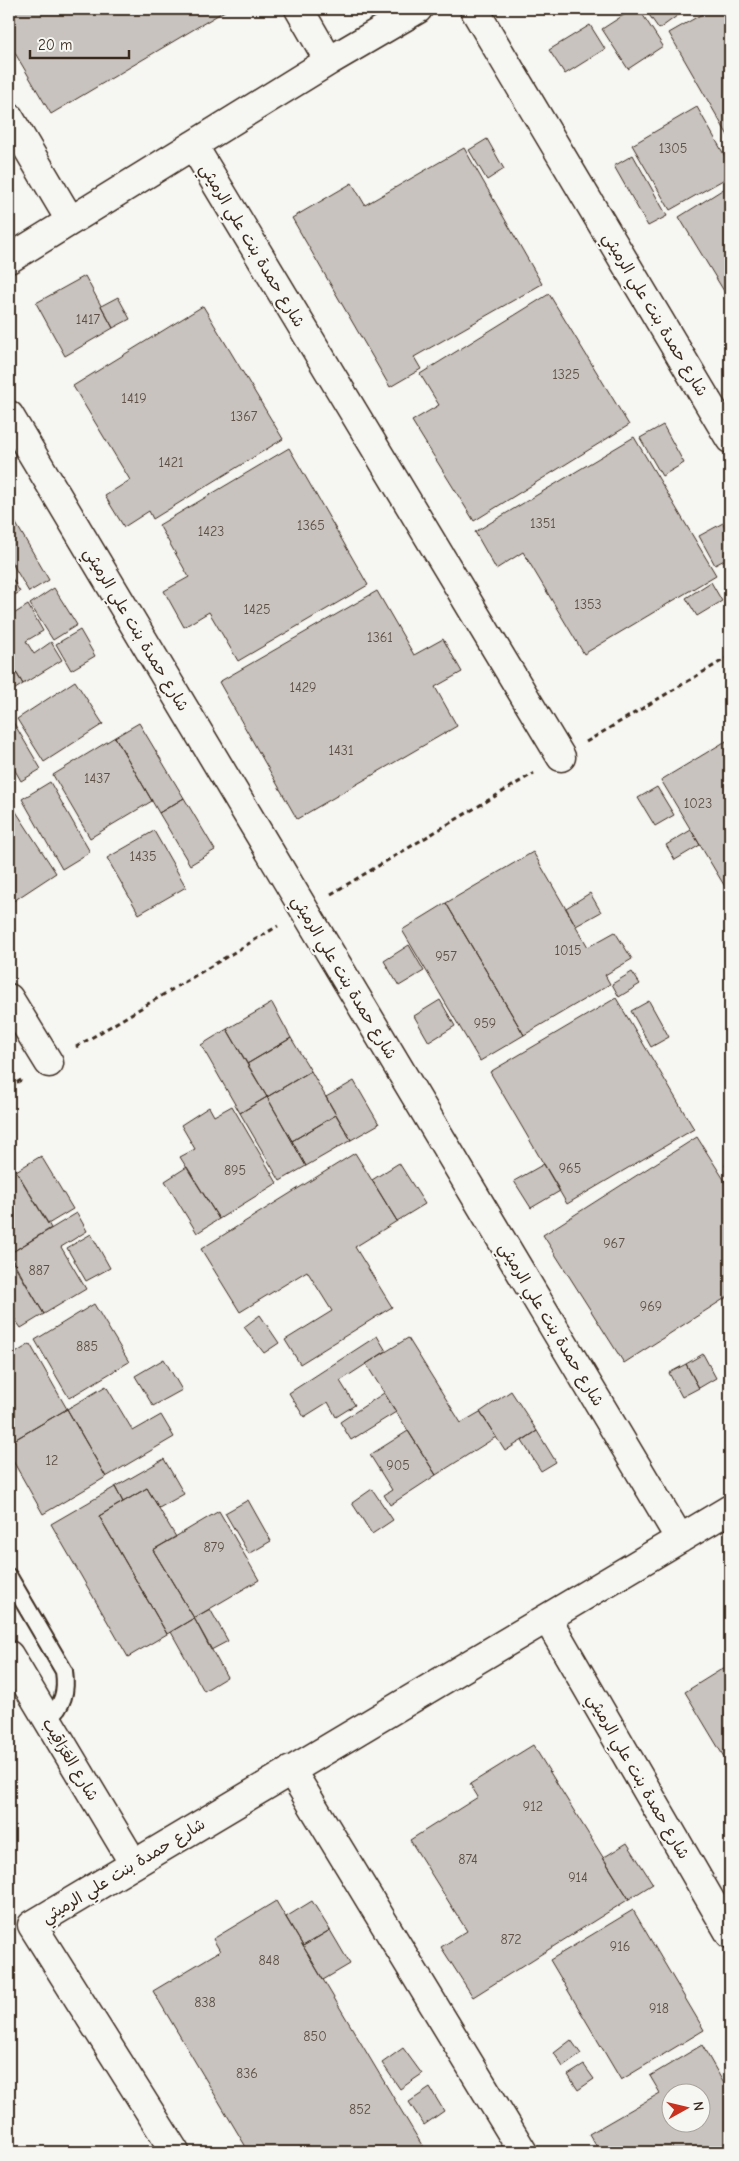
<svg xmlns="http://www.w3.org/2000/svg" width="739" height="2161" font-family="'Comic Neue','Playpen Sans Arabic',sans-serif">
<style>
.building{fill:#c8c3be;stroke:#3b2a1e;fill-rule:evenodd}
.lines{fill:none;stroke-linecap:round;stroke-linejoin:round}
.lane-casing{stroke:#3b2a1e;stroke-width:20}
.street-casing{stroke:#3b2a1e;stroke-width:31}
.path{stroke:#3b2a1e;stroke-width:3;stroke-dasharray:5 4;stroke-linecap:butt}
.lane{stroke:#f6f6f2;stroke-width:16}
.street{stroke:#f6f6f2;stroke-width:28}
.labels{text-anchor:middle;stroke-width:4.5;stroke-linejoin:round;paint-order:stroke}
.number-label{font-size:14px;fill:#5e5046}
.street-label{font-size:16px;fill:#3b2a1e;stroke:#f6f6f2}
</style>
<rect width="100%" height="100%" fill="#f6f6f2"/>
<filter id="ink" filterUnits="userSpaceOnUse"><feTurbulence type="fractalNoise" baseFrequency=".02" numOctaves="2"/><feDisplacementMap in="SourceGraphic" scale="10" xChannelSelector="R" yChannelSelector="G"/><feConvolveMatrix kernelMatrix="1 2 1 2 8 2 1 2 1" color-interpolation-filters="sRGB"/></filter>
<g filter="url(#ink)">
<path class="building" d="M 9,9 L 228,9 L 51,114 L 9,43 Z
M 633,9 L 639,9 L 663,46 L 628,69 L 602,29 Z
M 645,9 L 678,9 L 681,13 L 659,29 Z
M 711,9 L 730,9 L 730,139 L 669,33 Z
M 590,25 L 605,49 L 565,74 L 549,50 Z
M 697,107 L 730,165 L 730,176 L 670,210 L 632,145 Z
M 487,139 L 504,169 L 487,180 L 469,150 Z
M 464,148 L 542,284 L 414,357 L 421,369 L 390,387 L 292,218 L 352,183 L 365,205 Z
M 633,155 L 667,216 L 648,226 L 614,166 Z
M 730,185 L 730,301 L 679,217 Z
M 85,276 L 113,328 L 65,356 L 36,303 Z
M 549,294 L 629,425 L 474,521 L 412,421 L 439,405 L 420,374 Z
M 118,297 L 130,319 L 113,328 L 101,306 Z
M 203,306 L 283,439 L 153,519 L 149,511 L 124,527 L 105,496 L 130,480 L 73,386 Z
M 663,425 L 684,463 L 662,476 L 640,438 Z
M 634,437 L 716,575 L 584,654 L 523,552 L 496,569 L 475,532 Z
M 289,448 L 368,585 L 238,661 L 209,612 L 184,627 L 164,591 L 189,577 L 159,525 Z
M 11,515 L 49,580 L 29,592 L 9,558 L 9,516 Z
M 723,523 L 730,537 L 730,557 L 715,565 L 699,536 Z
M 9,573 L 20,592 L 9,598 Z
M 711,582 L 722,601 L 697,616 L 686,598 Z
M 54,588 L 77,625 L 53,640 L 30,604 Z
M 377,591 L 414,655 L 443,639 L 462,672 L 435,687 L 457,726 L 297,819 L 219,682 Z
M 28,605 L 43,631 L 26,641 L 34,654 L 51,642 L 62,660 L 23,684 L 9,661 L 9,617 Z
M 80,630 L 95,656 L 71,670 L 56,644 Z
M 9,661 L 23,684 L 9,693 Z
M 75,681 L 103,724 L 44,762 L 17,719 Z
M 9,715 L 41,769 L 21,781 L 9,760 Z
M 139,723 L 184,798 L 159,813 L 115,737 Z
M 115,737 L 152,801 L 90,838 L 53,775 Z
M 726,741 L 730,748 L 730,895 L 661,780 Z
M 50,782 L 90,852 L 62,869 L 22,799 Z
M 657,787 L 674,815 L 655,826 L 638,798 Z
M 184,798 L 215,850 L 190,865 L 159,813 Z
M 13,807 L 56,873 L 9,904 L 9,810 Z
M 691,830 L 700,845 L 675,860 L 666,845 Z
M 154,831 L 186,887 L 139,914 L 107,858 Z
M 533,852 L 588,947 L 615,932 L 632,959 L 605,975 L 610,984 L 524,1035 L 446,903 Z
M 590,893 L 601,912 L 576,926 L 566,908 Z
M 446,903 L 524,1035 L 480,1061 L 402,930 Z
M 409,945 L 424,971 L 399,986 L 384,961 Z
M 632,972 L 640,984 L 619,997 L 612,984 Z
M 616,998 L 694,1129 L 567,1204 L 490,1072 Z
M 440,1000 L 455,1026 L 429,1042 L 414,1016 Z
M 649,1001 L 669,1037 L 651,1047 L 631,1011 Z
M 272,1003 L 291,1038 L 247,1064 L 227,1029 Z
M 227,1029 L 267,1097 L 240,1113 L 201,1045 Z
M 291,1038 L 311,1071 L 267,1097 L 247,1064 Z
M 311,1071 L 336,1115 L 292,1141 L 267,1097 Z
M 354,1081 L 379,1124 L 351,1140 L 326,1097 Z
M 267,1097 L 306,1166 L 280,1181 L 240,1113 Z
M 232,1106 L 277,1183 L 219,1219 L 180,1157 L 195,1149 L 181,1125 L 209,1107 L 214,1116 Z
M 336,1115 L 351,1140 L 306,1166 L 292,1141 Z
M 697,1137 L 730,1189 L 730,1295 L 624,1363 L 543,1235 Z
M 355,1153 L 397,1221 L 355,1247 L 392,1307 L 300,1364 L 285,1340 L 332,1311 L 307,1271 L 240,1312 L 201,1249 Z
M 41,1156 L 73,1209 L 48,1224 L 16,1171 Z
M 9,1159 L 51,1228 L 9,1254 Z
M 730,1162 L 730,1174 L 725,1165 Z
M 399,1163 L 425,1204 L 397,1221 L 372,1180 Z
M 544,1164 L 560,1191 L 531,1208 L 514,1181 Z
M 187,1167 L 219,1219 L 197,1233 L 165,1181 Z
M 77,1213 L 87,1231 L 61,1247 L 86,1289 L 44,1314 L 9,1254 Z
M 91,1234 L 110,1268 L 86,1281 L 67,1248 Z
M 9,1256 L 44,1314 L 21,1328 L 14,1318 L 9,1321 Z
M 94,1304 L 129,1362 L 69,1398 L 35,1340 Z
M 260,1315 L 279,1343 L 264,1353 L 244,1327 Z
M 377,1336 L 386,1351 L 340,1381 L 355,1405 L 336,1417 L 328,1402 L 304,1417 L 289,1393 Z
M 408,1338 L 461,1423 L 480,1412 L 496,1437 L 436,1475 L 366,1364 Z
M 30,1344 L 67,1409 L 9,1443 L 9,1357 Z
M 730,1346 L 730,1359 L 725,1349 Z
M 703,1354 L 716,1378 L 699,1388 L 686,1364 Z
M 164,1359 L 182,1390 L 153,1406 L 135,1376 Z
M 686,1364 L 699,1388 L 682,1397 L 669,1373 Z
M 106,1386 L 133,1431 L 161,1415 L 174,1437 L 106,1477 L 67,1409 Z
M 511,1391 L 537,1431 L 505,1451 L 480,1412 Z
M 384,1393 L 396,1412 L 351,1440 L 340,1422 Z
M 67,1409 L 106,1477 L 43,1514 L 9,1454 L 9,1443 Z
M 408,1431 L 436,1475 L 390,1505 L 384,1495 L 392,1490 L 370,1455 Z
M 537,1431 L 556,1462 L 541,1471 L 522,1441 Z
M 164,1459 L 184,1494 L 159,1508 L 147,1488 L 123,1502 L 115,1487 Z
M 115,1487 L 123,1502 L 99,1516 L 167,1634 L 128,1657 L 51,1524 Z
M 147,1488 L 176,1537 L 153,1550 L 194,1618 L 167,1634 L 99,1516 Z
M 372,1489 L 393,1520 L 372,1534 L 352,1503 Z
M 248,1500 L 271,1541 L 249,1554 L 225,1513 Z
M 219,1511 L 259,1580 L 194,1618 L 153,1550 Z
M 210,1609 L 228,1641 L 211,1650 L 194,1618 Z
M 194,1618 L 227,1677 L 204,1691 L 171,1632 Z
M 730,1664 L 730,1767 L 685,1692 Z
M 533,1745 L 629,1899 L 473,1997 L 441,1947 L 467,1931 L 410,1840 L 478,1797 L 470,1784 Z
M 627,1843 L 653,1884 L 629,1899 L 603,1858 Z
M 276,1901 L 303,1946 L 426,2152 L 249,2152 L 153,1991 L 220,1951 L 213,1939 Z
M 312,1901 L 330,1930 L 303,1946 L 286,1917 Z
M 633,1910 L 704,2030 L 621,2080 L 550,1960 Z
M 330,1930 L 350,1964 L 323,1980 L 303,1946 Z
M 571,2040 L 581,2054 L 563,2067 L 554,2053 Z
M 702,2045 L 730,2094 L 730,2152 L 600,2152 L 589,2134 L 660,2093 L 650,2076 ZM 672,2094 L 702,2094 L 702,2124 L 672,2124 Z
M 403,2048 L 422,2074 L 400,2089 L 382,2063 Z
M 584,2065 L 594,2079 L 578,2090 L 568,2075 Z
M 430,2088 L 444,2111 L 424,2125 L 409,2102 Z"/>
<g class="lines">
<g class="lane-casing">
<path id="lane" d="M 9,1577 L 64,1671 C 67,1692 63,1705 48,1720"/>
</g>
<g class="street-casing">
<path id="street" d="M 299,9 L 329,61
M 474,9 L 730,439
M 9,117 L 70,220
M 193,145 L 561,757
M 9,259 L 329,61 L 418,9
M 9,415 L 680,1539
M 9,998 L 49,1063
M 547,1618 L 730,1934
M 9,1655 L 134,1864
M 291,1770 L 523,2152
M 175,2152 L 32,1925 L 730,1509"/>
</g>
<path class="path" d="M 586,742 L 730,656
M 331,894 L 534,773
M 76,1047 L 278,926
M 9,1087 L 23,1079"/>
<use href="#lane" class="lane"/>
<use href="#street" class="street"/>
</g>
</g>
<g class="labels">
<g class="number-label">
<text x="673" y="153">1305</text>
<text x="88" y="324">1417</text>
<text x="566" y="379">1325</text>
<text x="134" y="403">1419</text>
<text x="244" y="421">1367</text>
<text x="171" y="467">1421</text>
<text x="543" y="528">1351</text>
<text x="311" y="530">1365</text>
<text x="211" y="536">1423</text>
<text x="588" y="609">1353</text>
<text x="257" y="614">1425</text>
<text x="380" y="642">1361</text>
<text x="303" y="692">1429</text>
<text x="341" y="755">1431</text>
<text x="97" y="783">1437</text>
<text x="698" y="808">1023</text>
<text x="143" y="861">1435</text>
<text x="568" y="955">1015</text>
<text x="446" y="961">957</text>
<text x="485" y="1028">959</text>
<text x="570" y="1173">965</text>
<text x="235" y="1175">895</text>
<text x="614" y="1248">967</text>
<text x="39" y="1275">887</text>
<text x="651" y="1311">969</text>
<text x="87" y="1351">885</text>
<text x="52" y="1465">12</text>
<text x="398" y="1470">905</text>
<text x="214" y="1552">879</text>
<text x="533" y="1811">912</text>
<text x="468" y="1864">874</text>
<text x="578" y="1882">914</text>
<text x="511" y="1944">872</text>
<text x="620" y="1951">916</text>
<text x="269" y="1965">848</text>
<text x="205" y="2007">838</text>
<text x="659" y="2013">918</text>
<text x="315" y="2041">850</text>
<text x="247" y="2078">836</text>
<text x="360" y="2114">852</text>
</g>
<g class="street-label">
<text transform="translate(253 245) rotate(59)" y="6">شارع حمدة بنت علي الرميثي</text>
<text transform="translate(656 314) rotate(59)" y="6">شارع حمدة بنت علي الرميثي</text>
<text transform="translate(137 629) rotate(59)" y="6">شارع حمدة بنت علي الرميثي</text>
<text transform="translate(345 977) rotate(59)" y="6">شارع حمدة بنت علي الرميثي</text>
<text transform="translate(552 1324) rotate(59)" y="6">شارع حمدة بنت علي الرميثي</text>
<text transform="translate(71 1759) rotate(59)" y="6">شارع العَرَاقِيب</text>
<text transform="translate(639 1776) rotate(60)" y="6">شارع حمدة بنت علي الرميثي</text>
<text transform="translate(123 1870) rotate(-31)" y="6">شارع حمدة بنت علي الرميثي</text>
</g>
</g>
<rect width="739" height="2161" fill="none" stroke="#f6f6f2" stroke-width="30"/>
<rect x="15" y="15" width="709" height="2131" fill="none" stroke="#3b2a1e" stroke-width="2" filter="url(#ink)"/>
<g transform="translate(686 2108) rotate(82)"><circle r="24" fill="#f6f6f2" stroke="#aba49d"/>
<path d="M0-4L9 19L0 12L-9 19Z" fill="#c8321e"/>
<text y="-8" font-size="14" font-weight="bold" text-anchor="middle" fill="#3b2a1e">N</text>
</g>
<path d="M30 50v8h99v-8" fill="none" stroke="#3b2a1e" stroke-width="2.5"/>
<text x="38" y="50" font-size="15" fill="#3b2a1e" stroke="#f6f6f2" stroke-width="4" paint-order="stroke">20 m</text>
</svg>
